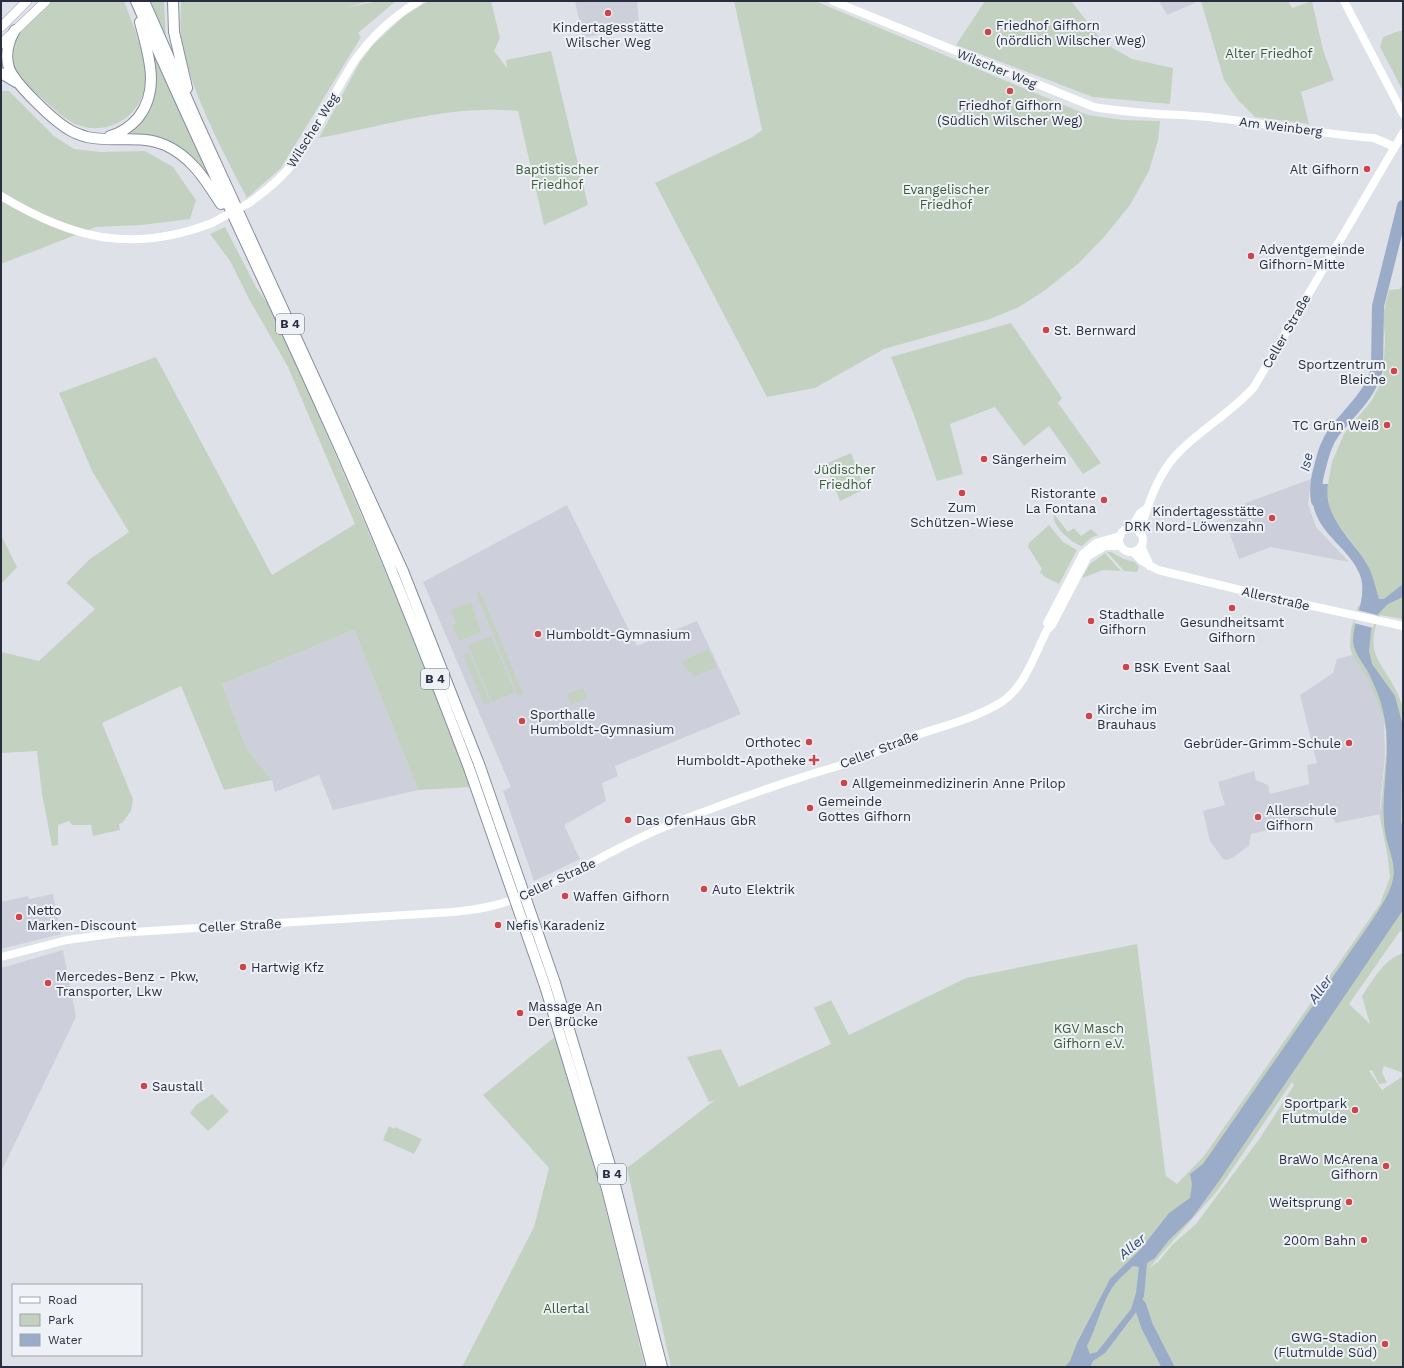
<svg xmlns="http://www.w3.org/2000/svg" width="1404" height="1368" font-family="'Work Sans',sans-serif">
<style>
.built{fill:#cdd0da}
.green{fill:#c3d2c0;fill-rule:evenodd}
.water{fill:#9aacc8;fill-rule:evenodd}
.pier{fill:#dfe1e8}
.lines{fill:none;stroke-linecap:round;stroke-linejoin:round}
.river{stroke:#9aacc8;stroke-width:12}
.primary-casing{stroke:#9ea5b4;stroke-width:10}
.highway-casing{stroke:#868d9f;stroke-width:12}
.secondary{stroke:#fff;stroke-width:8}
.primary{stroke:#fff;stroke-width:9}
.highway{stroke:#fff;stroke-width:10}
.highway-bridge-casing{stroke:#868d9f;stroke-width:12;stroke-linecap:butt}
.secondary-bridge{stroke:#fff;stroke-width:8}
.highway-bridge{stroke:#fff;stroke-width:10}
.poi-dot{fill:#cd444b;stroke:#eef1f6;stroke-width:1.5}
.labels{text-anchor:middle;stroke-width:4;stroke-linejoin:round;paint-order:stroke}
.shield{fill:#eef1f6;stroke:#636876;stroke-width:1}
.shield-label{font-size:12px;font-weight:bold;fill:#282e3f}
.poi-label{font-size:13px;fill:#282e3f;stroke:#eef1f6;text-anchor:start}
.park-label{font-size:13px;fill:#395b35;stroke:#eef1f6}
.street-label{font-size:13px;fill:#282e3f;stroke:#eef1f6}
.water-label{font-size:14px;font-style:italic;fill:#324973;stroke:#eef1f6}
</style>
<rect width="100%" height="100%" fill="#dfe1e8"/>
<path class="built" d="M 575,1 L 637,1 L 639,26 L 583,38 Z
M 1159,1 L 1194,1 L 1195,3 L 1167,15 Z
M 1311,479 L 1308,504 L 1316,527 L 1349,562 L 1271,547 L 1239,559 L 1225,521 L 1238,516 L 1235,507 Z
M 567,505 L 637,646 L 697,621 L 741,714 L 615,766 L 618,776 L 602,783 L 606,801 L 564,825 L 580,859 L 534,881 L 503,791 L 511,787 L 423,582 Z
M 354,630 L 418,790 L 333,810 L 319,775 L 275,792 L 272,780 L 247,749 L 222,684 Z
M 1356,654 L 1370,678 L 1384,716 L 1385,755 L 1380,807 L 1381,814 L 1336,823 L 1326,809 L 1313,814 L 1313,820 L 1251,834 L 1249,846 L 1232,858 L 1227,860 L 1223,859 L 1210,841 L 1203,811 L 1225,805 L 1218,782 L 1254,771 L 1256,780 L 1268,785 L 1270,794 L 1309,784 L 1307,765 L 1317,763 L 1300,695 L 1333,673 L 1337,659 Z
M 53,894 L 61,934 L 1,949 L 1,902 L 28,896 L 29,899 Z
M 63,950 L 76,1017 L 1,1172 L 1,968 Z"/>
<path class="green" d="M 52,1 L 124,1 C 134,28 148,57 145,86 C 143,98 136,110 127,117 C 112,130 87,132 70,121 C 58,114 48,103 37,94 C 28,85 17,76 11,64 L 13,42 L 17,35 Z
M 151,1 L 164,1 L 166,39 Z
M 181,1 L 370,1 L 345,8 L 378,1 L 396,1 L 358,33 L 361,37 L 281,168 L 247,198 C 223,152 192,94 182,44 C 179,30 181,15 181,1 Z
M 429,1 L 491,1 L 500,38 L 494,51 L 507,68 L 506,60 L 551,51 L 588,205 L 544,225 L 518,111 C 451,104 384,126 319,138 L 360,62 L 373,45 L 406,14 Z
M 734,1 L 815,1 L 1088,115 L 1123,120 L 1160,121 L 1158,140 L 1149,171 L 1130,205 L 1104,237 L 1079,263 L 1044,291 L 1019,307 L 990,319 L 884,349 L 815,388 L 767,397 L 655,183 L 751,138 L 762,130 Z
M 985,1 L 1071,1 L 1104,43 L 1132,59 L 1173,68 L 1170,104 L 1093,97 L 956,45 Z
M 1201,1 L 1288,1 L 1292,8 L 1312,1 L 1323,50 L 1334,80 L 1301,92 L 1309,124 L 1255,117 L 1238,100 L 1224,80 Z
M 145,31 L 215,189 L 192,158 L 125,136 L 124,133 L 147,111 Z
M 1399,31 L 1403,31 L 1403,91 L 1380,47 L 1383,37 Z
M 1,91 L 9,91 L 54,136 L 74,149 L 100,152 L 145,151 L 173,167 L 196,200 L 190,219 L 142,225 L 96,227 L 1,264 Z
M 225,227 L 256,287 L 268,304 L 294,358 L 395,594 L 472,787 L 418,790 L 354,630 L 222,684 L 247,749 L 272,780 L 224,790 L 181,686 L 102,723 L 133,799 L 131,811 L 122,823 L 119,824 L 120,830 L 93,836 L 91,825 L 72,825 L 69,821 L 58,825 L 58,845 L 52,846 L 42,794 L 37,751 L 1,753 L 1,652 L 39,661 L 95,609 L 66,583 L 90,559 L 129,532 L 92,471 L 59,393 L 156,357 L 272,575 L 355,524 L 288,367 L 249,299 L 230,261 L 210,234 Z
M 1403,284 L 1403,619 L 1380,615 C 1359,661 1395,669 1403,710 L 1403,932 L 1400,931 L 1349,1004 L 1370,1024 L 1362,996 C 1373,980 1384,959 1403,953 L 1403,1073 L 1384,1066 L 1382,1072 L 1387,1083 L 1379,1084 L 1372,1070 L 1369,1071 L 1382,1090 L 1403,1076 L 1403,1367 L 671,1367 L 627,1168 L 715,1100 L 709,1102 L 687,1057 L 721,1049 L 739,1087 L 831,1044 L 814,1008 L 831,1000 L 849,1035 L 966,978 L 1137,944 L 1165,1170 L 1166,1176 L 1177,1184 L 1204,1156 L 1380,904 L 1390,877 L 1388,859 L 1380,817 L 1386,755 L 1386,731 L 1383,716 L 1368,679 L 1354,658 L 1350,648 L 1351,630 L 1358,606 L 1378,598 L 1354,545 L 1333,518 L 1326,495 L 1332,462 L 1344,434 L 1372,400 L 1383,379 L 1385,339 L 1383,314 L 1389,290 L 1400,289 ZM 1292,1082 L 1294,1085 L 1260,1138 L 1196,1224 L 1172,1245 L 1158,1262 L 1149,1268 L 1218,1190 Z
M 1011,323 L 1062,398 L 1058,403 L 1101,463 L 1083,474 L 1049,426 L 1024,446 L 995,407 L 950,424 L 963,474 L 937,481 L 914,415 L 891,357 Z
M 851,453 L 865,489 L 840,501 L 825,464 Z
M 1054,514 L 1068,532 L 1074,528 L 1081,536 L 1091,529 L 1098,535 L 1091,538 L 1082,546 C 1072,544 1050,524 1054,514 Z
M 1049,525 L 1063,542 L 1077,550 L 1059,584 L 1045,577 L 1040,572 L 1042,569 L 1028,547 L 1029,543 Z
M 1,535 L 17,567 L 1,584 Z
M 1107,552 L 1111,552 L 1124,559 L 1135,562 L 1139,567 L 1137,572 L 1124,571 Z
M 1105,553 L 1121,571 L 1103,570 L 1082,578 L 1090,564 Z
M 480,591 L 523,694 L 518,696 L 476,593 Z
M 471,602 L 481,632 L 459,641 L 452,625 L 456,623 L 451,610 Z
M 491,636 L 515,692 L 492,702 L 468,645 Z
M 708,649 L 717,667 L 694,677 L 681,662 Z
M 469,652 L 490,702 L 484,705 L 463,655 Z
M 583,688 L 587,698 L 571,705 L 567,694 Z
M 556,1036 L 596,1170 L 645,1367 L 462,1367 L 534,1227 L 549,1168 L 483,1095 Z
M 212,1094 L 229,1111 L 208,1131 L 190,1113 L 196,1105 Z
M 389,1126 L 394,1129 L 395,1127 L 422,1139 L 414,1154 L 383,1140 Z"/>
<path class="water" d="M 1315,484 L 1328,484 C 1322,519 1356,541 1370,570 C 1374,579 1376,590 1379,599 L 1384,599 L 1403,584 L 1403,597 L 1388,604 L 1377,615 L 1371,630 L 1369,651 L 1372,664 L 1395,696 L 1403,726 L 1401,821 L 1403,830 L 1403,910 L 1401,913 L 1219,1181 L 1192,1218 L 1169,1240 L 1155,1258 L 1147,1263 L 1144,1296 L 1137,1311 L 1105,1353 L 1093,1361 L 1090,1367 L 1065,1367 L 1070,1361 L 1077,1343 L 1110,1279 L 1140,1250 L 1169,1213 L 1190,1198 L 1192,1184 L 1190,1174 L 1203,1164 L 1373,919 C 1381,906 1390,894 1393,879 C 1396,864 1389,851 1386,837 C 1378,797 1393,756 1384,716 C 1382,704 1376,688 1370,676 C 1365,665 1354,654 1353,641 C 1353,620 1368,597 1360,575 C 1350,548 1316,533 1313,502 C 1312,497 1314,490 1315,484 ZM 1133,1266 L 1139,1267 L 1136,1293 L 1131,1309 L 1097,1352 L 1090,1354 L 1087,1346 C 1097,1327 1101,1305 1112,1288 C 1117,1280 1126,1273 1133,1266 Z"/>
<path class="pier" d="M 1357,610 L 1377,615 L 1373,628 L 1354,623 Z"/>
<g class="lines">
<path class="river" d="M 1317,501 C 1315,490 1317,477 1320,467 C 1323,455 1326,443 1334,432 C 1350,411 1370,396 1377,369 L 1378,306 L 1403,206
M 1140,1305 L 1147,1326 L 1168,1367"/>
<g class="primary-casing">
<path id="primary" d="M 1,27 L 27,1
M 1,44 L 46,1"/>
</g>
<g class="highway-casing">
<path id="highway" d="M 136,1 C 203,155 277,306 345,460 C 389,561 430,665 469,768
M 144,1 L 199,126 L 403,571 L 479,764
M 173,1 L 174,32 L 187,88
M 15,30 C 8,42 5,55 9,68 C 14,83 53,120 68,129 C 74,133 80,135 87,137 C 114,143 140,134 165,145 C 192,157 206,181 221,204
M 1,73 L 16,82
M 110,136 C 121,133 131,126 138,118 C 161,89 148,54 140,22
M 555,983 L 609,1162 L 662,1367
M 545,986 L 607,1189 L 652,1367"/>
</g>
<path class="secondary" d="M 833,1 L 1094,107 C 1132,114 1170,114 1208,117 C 1264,123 1319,134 1374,138 L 1395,147
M 1344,1 L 1403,114
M 1,196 C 72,239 132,254 212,223
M 249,203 C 266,191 282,178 294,162 C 318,131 333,93 355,60 C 372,36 394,16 419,1
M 1131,528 L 1140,513 L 1146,509
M1119 540a12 12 0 1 1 24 0a12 12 0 1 1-24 0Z
M 1140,533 C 1147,505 1158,472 1180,451 C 1203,428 1232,412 1254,387 L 1403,133
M 1141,546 L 1150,566
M 1133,552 L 1142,561 L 1158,570 L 1253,593 L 1403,626
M 1047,623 L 1083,554 L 1096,543 L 1120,536
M 1,957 L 67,940 L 118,933 L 453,912 C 471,910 489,908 506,902 C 563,883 613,847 669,825 C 728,802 788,780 849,763 C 870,757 888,746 908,738 C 938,727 972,720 1000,703 C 1024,689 1035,654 1047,630 L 1052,625 L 1088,556 L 1105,546 L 1120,546"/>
<use href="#primary" class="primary"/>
<use href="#highway" class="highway"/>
<g class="highway-bridge-casing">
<path id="highway-bridge" d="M 479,764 L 555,983
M 469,768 L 545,986"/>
</g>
<path class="secondary-bridge" d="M 212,223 L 249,203"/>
<use href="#highway-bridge" class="highway-bridge"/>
</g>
<g class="poi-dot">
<circle cx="608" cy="13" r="4"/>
<circle cx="988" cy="32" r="4"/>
<circle cx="1010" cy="91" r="4"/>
<circle cx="1367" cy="169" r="4"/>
<circle cx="1251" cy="256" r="4"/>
<circle cx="1046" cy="330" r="4"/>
<circle cx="1394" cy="371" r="4"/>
<circle cx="1387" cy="425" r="4"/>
<circle cx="984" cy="459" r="4"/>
<circle cx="962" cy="493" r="4"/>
<circle cx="1104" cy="500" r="4"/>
<circle cx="1272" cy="518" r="4"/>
<circle cx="1232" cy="608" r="4"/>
<circle cx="1091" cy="621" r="4"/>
<circle cx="538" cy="634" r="4"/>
<circle cx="1126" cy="667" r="4"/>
<circle cx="1089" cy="716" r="4"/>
<circle cx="522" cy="721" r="4"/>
<circle cx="809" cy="742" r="4"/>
<circle cx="1349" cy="743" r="4"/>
<path d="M812 754h4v4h4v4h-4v4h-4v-4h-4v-4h4z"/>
<circle cx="844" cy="783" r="4"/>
<circle cx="810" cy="808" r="4"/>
<circle cx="1258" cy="817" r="4"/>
<circle cx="628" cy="820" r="4"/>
<circle cx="704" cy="889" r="4"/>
<circle cx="565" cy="896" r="4"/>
<circle cx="19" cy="917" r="4"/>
<circle cx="498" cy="925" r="4"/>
<circle cx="243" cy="967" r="4"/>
<circle cx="48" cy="983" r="4"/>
<circle cx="520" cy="1013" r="4"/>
<circle cx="144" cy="1086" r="4"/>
<circle cx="1355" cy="1110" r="4"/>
<circle cx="1386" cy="1166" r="4"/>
<circle cx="1349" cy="1202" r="4"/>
<circle cx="1364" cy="1240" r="4"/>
<circle cx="1385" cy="1344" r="4"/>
</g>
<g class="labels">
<g class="shield">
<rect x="276" y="314" width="28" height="20" rx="3"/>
<rect x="421" y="669" width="28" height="20" rx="3"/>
<rect x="598" y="1164" width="28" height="20" rx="3"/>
</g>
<g class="shield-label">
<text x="290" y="328">B 4</text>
<text x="435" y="683">B 4</text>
<text x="612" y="1178">B 4</text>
</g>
<g class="poi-label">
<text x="996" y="30">Friedhof Gifhorn<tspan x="996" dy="15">(nördlich Wilscher Weg)</tspan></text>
<text x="608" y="32" text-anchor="middle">Kindertagesstätte<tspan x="608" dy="15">Wilscher Weg</tspan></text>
<text x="1010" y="110" text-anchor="middle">Friedhof Gifhorn<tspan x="1010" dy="15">(Südlich Wilscher Weg)</tspan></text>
<text x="1359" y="174" text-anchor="end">Alt Gifhorn</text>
<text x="1259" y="254">Adventgemeinde<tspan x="1259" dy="15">Gifhorn-Mitte</tspan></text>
<text x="1054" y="335">St. Bernward</text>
<text x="1386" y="369" text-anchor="end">Sportzentrum<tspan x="1386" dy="15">Bleiche</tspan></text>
<text x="1379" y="430" text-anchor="end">TC Grün Weiß</text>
<text x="992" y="464">Sängerheim</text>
<text x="1096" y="498" text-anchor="end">Ristorante<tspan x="1096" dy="15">La Fontana</tspan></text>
<text x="962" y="512" text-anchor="middle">Zum<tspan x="962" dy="15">Schützen-Wiese</tspan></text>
<text x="1264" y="516" text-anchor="end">Kindertagesstätte<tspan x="1264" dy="15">DRK Nord-Löwenzahn</tspan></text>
<text x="1099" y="619">Stadthalle<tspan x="1099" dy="15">Gifhorn</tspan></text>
<text x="1232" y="627" text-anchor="middle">Gesundheitsamt<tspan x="1232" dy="15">Gifhorn</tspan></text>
<text x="546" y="639">Humboldt-Gymnasium</text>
<text x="1134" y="672">BSK Event Saal</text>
<text x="1097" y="714">Kirche im<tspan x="1097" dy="15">Brauhaus</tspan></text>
<text x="530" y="719">Sporthalle<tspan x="530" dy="15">Humboldt-Gymnasium</tspan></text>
<text x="801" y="747" text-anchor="end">Orthotec</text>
<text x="1341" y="748" text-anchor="end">Gebrüder-Grimm-Schule</text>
<text x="806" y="765" text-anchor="end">Humboldt-Apotheke</text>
<text x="852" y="788">Allgemeinmedizinerin Anne Prilop</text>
<text x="818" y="806">Gemeinde<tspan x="818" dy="15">Gottes Gifhorn</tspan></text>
<text x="1266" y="815">Allerschule<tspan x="1266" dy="15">Gifhorn</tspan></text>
<text x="636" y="825">Das OfenHaus GbR</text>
<text x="712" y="894">Auto Elektrik</text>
<text x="573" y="901">Waffen Gifhorn</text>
<text x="27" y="915">Netto<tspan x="27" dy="15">Marken-Discount</tspan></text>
<text x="506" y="930">Nefis Karadeniz</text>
<text x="251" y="972">Hartwig Kfz</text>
<text x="56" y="981">Mercedes-Benz - Pkw,<tspan x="56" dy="15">Transporter, Lkw</tspan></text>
<text x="528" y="1011">Massage An<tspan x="528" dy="15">Der Brücke</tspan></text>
<text x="152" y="1091">Saustall</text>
<text x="1347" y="1108" text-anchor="end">Sportpark<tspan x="1347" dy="15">Flutmulde</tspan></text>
<text x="1378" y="1164" text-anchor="end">BraWo McArena<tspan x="1378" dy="15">Gifhorn</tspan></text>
<text x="1341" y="1207" text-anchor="end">Weitsprung</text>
<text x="1356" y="1245" text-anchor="end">200m Bahn</text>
<text x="1377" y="1342" text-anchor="end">GWG-Stadion<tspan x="1377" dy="15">(Flutmulde Süd)</tspan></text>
</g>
<g class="park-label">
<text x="1269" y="58">Alter Friedhof</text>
<text x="557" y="174">Baptistischer<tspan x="557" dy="15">Friedhof</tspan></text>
<text x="946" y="194">Evangelischer<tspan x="946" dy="15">Friedhof</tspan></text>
<text x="845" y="474">Jüdischer<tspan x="845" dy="15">Friedhof</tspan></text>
<text x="1089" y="1033">KGV Masch<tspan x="1089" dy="15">Gifhorn e.V.</tspan></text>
<text x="566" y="1313">Allertal</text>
</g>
<g class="street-label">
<text transform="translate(997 68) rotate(22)" y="5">Wilscher Weg</text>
<text transform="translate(1281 126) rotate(7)" y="5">Am Weinberg</text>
<text transform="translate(312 130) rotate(-58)" y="5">Wilscher Weg</text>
<text transform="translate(1286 331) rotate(-60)" y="5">Celler Straße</text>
<text transform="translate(1276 598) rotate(13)" y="5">Allerstraße</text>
<text transform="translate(879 749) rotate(-21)" y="5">Celler Straße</text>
<text transform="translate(557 879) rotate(-25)" y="5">Celler Straße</text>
<text transform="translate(240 925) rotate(-3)" y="5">Celler Straße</text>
</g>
<g class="water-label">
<text transform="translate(1306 462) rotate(-78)" y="5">Ise</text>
<text transform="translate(1320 989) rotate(-55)" y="5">Aller</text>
<text transform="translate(1132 1246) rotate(-40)" y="5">Aller</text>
</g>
</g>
<rect width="1404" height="1368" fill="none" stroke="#282e3f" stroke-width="4"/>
<rect x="12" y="1284" width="130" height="72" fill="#eef1f6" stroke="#9fa3ad"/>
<rect x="20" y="1297" width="20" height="6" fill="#ffffff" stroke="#9fa3ad"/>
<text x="48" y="1304" font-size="12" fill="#282e3f">Road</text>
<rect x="20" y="1314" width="20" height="12" fill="#c3d2c0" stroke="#9fa3ad"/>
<text x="48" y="1324" font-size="12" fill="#282e3f">Park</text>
<rect x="20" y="1334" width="20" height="12" fill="#9aacc8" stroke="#9fa3ad"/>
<text x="48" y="1344" font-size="12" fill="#282e3f">Water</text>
</svg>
